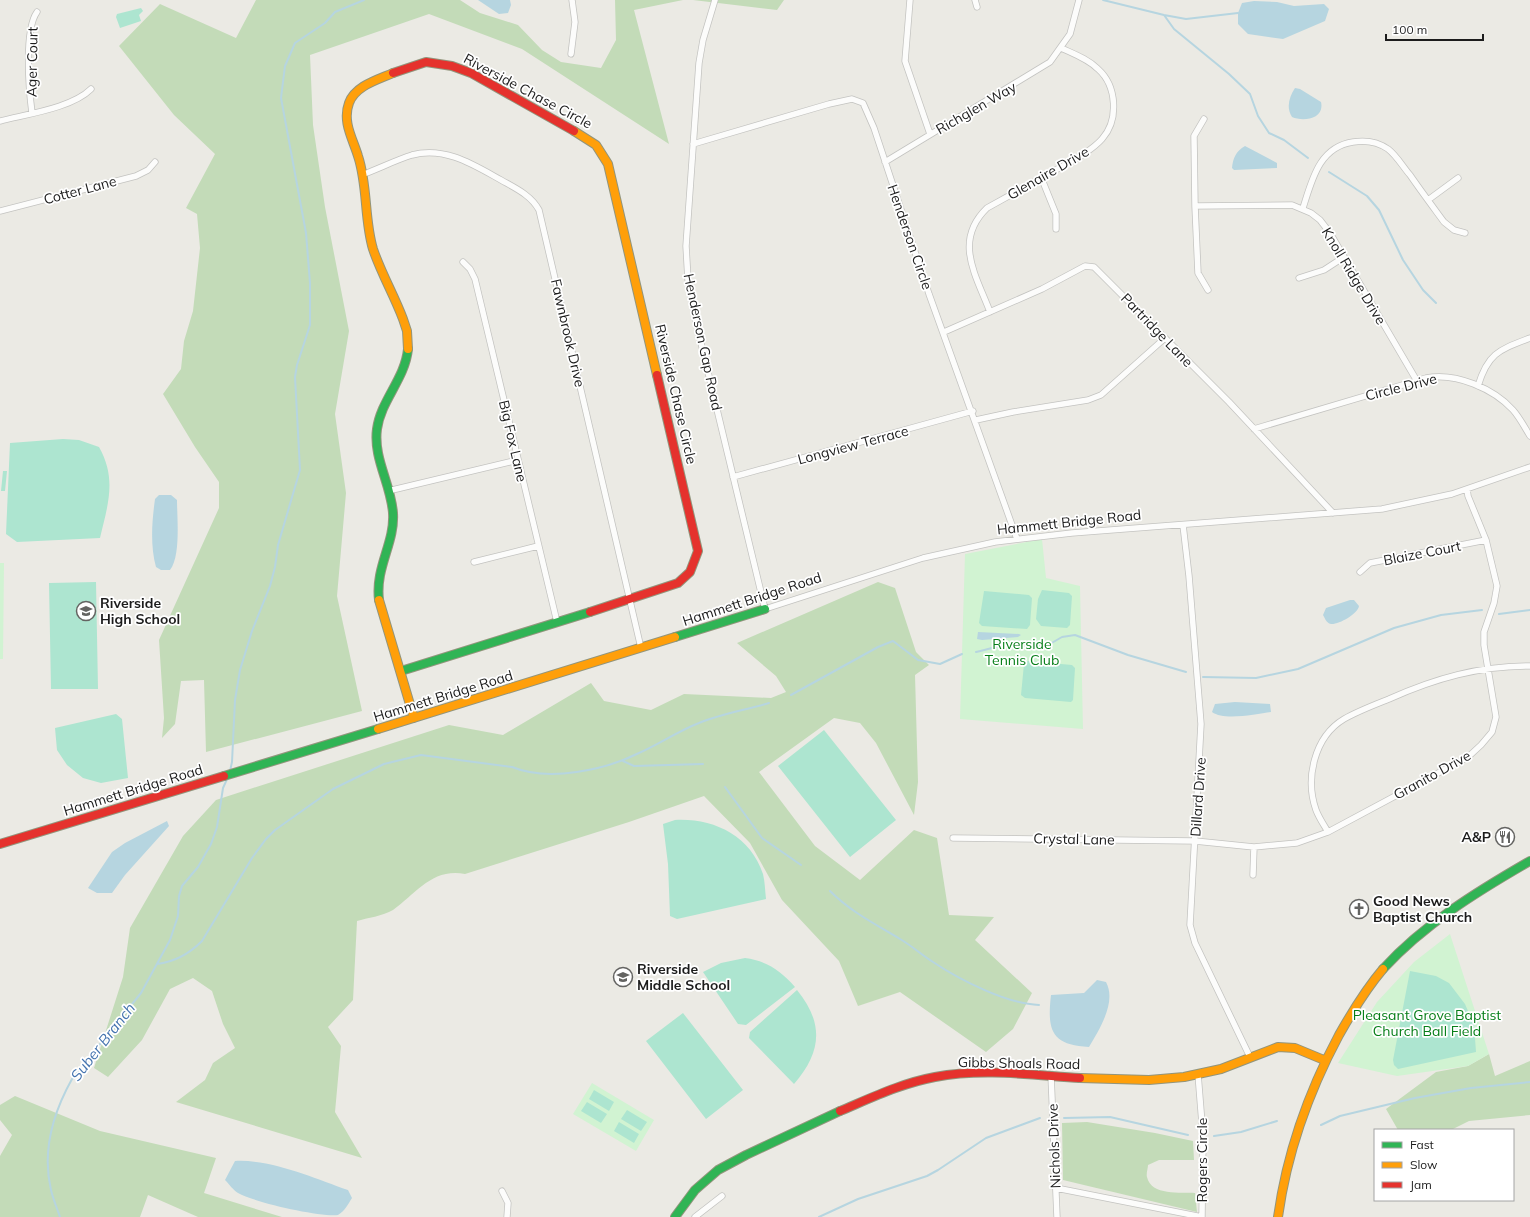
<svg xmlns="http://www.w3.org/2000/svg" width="1530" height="1217" font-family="Mulish,sans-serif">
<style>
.forest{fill:#c3dbb8}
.park{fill:#d1f3d2}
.pitch{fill:#ade5d0}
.water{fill:#b6d5e0}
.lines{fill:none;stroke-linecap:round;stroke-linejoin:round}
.stream{stroke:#b6d5e0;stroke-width:2}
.street-casing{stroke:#c3c3c0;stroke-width:7}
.fast-casing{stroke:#92957c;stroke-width:10}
.slow-casing{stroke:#92957c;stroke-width:10}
.jam-casing{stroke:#92957c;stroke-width:10}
.street{stroke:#fcfcfb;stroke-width:5.5}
.fast{stroke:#30b455;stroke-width:8}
.slow{stroke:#ff9f0a;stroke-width:8}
.jam{stroke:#e5322d;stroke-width:8}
.labels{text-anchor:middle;stroke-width:3.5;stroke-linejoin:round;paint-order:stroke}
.street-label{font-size:14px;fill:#1c1c1c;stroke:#fff}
.poi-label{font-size:14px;font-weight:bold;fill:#1c1c1c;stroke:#fff;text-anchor:start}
.park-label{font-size:14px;fill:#067e18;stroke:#fff}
.water-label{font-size:15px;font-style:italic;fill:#4574af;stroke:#fff}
</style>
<rect width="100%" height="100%" fill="#ebeae4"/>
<path class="forest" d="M 256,0 L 460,0 L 480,13 L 518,25 L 542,50 L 561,62 L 601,68 L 616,40 L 615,0 L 683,0 L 634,10 L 669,144 L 522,49 L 429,14 L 310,55 L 313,125 L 325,207 L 349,331 L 335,414 L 346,493 L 337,596 L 362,711 L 206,752 L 204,680 L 181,681 L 175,724 L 162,738 L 164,718 L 159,640 L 219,508 L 219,482 L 195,447 L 163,394 L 181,369 L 184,341 L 193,311 L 200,248 L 197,214 L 186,208 L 215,154 L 174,115 L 119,46 L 160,4 L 236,38 Z
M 693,0 L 784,0 L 777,10 Z
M 878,582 L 895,588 L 916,652 L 929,665 L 915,675 L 918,782 L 914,815 L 876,743 L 860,723 L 834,718 L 759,772 L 815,846 L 860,880 L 914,830 L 937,838 L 949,915 L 994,917 L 975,940 L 1032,993 L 1013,1029 L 986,1052 L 900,992 L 858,1006 L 839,961 L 782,900 L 750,843 L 704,796 L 629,822 L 465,874 C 432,868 417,893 393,910 C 383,916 367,918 357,921 L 353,1000 L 328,1027 L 341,1046 L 335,1112 L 362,1158 L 176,1102 L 205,1080 L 213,1063 L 235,1048 L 223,1024 L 212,991 L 193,978 L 170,989 L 142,1040 L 108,1077 L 94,1068 L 123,977 L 130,928 L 183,836 L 216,800 L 449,725 L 503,735 L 591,683 L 604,701 L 651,710 L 684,694 L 771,698 L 786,692 L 776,676 L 737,643 Z
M 1489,1054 L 1495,1076 L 1530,1061 L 1530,1115 L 1469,1121 L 1451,1130 L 1398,1130 L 1386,1109 L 1436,1072 L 1468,1066 Z
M 15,1096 L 100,1131 L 216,1158 L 204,1193 L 282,1217 L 198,1217 L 148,1195 L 140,1217 L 0,1217 L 0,1156 L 12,1135 L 0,1120 L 0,1105 Z
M 1087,1122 L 1155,1133 L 1193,1141 L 1194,1160 L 1159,1160 L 1148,1165 C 1148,1168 1146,1174 1147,1177 C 1151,1196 1181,1192 1195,1193 L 1197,1212 L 1063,1180 L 1062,1123 Z"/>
<path class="park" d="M 1042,539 L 1046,578 L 1080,586 L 1083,729 L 960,719 L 965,554 Z
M 0,563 L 4,563 L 3,659 L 0,659 Z
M 1450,934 L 1489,1054 L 1468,1066 L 1397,1076 L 1338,1063 L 1377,1002 L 1414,962 Z
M 592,1083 L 654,1120 L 636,1151 L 573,1114 Z"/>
<path class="pitch" d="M 141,8 L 143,11 L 139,15 L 141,21 L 120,28 L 116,17 L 117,14 Z
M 63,439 L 79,440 L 99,447 C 117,479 108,504 100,538 L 17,542 L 6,534 L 10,443 Z
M 3,471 L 7,471 L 5,491 L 1,491 Z
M 96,582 L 98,689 L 51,689 L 49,583 Z
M 1042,590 L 1069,593 L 1072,596 L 1070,625 L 1067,628 L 1041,626 L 1036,619 L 1038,599 Z
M 984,591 L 1029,595 L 1032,598 L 1030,625 L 1027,629 L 982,626 L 979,623 Z
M 1028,661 L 1072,665 L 1075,668 L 1073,700 L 1071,702 L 1025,698 L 1021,695 L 1024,664 Z
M 116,714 L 122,719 L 128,778 L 101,783 L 83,778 L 67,765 L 57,750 L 55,728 Z
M 824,730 L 896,820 L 850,857 L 778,766 Z
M 675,820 C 713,818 750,835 763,874 C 765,882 765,891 766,899 L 677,919 L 670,916 L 668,864 L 663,824 Z
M 745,958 C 767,961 781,971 795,987 L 746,1025 L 738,1024 L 703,972 L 721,963 Z
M 1410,971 L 1436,976 L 1449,983 L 1465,1004 L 1474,1025 L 1476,1052 L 1398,1069 L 1394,1065 L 1393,1060 Z
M 797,990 C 824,1023 822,1052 794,1084 L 749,1038 L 750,1032 Z
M 683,1013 L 743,1090 L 706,1119 L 646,1041 Z
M 594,1090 L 614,1102 L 609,1111 L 589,1099 Z
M 587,1102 L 607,1114 L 601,1123 L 581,1111 Z
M 627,1110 L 647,1122 L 641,1131 L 621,1119 Z
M 619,1122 L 639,1134 L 634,1143 L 614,1131 Z"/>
<path class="water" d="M 478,0 L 510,0 L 511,5 L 508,13 L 499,14 Z
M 1254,1 L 1277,2 L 1294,6 L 1324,4 L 1329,9 L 1325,21 L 1283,39 L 1248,34 L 1238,24 L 1238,13 L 1242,3 Z
M 1295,88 L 1300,89 L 1321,102 C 1325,119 1303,122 1292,117 C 1286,108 1289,97 1295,88 Z
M 1245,146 L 1277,163 L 1277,168 L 1234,170 L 1232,168 C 1233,158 1236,151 1245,146 Z
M 159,495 L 171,495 L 177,500 C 177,517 181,556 170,570 L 161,570 L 156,567 C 150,545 152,521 155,499 Z
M 1350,600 L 1354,600 L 1359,606 C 1358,614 1338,625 1331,624 C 1326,623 1325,618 1323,615 L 1326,608 Z
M 978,632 L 1019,634 L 1021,635 L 1018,637 L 982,640 L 977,639 Z
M 1235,702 L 1270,704 L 1271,712 C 1256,714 1224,721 1212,712 L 1215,704 Z
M 167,821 L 169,826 L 125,875 L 112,893 L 97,893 L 88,888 L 112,852 L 125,843 Z
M 1097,980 L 1106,982 C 1117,1002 1099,1030 1089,1047 C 1051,1045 1047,1030 1051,995 L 1084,993 Z
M 235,1161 C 271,1159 314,1178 348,1190 L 352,1198 C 348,1204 345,1211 338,1215 C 320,1217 256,1203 238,1193 C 233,1190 229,1184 225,1180 Z"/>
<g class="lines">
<path class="stream" d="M 1103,0 L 1164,15 L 1186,19 L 1238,13
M 1164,15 L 1174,29 L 1229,74 L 1250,94 L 1258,116 L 1269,133 L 1284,140 L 1308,158
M 1329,172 L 1367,196 L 1379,210 L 1403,260 L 1423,290 L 1436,303
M 1499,614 L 1530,610
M 976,652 C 997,647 1024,638 1043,648 L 1062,637 L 1075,635 L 1128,655 L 1186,672
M 1203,677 L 1256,678 L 1298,669 L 1394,628 L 1441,615 L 1482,610
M 791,695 L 878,647 L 893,641 L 918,660 L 940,664 L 962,654
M 623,761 L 634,766 L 703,764
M 230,771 L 232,762 L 235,700 L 240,670 L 252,631 L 270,586 L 275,567 L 278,545 L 300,470 L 295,377 L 297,365 L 310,325 L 310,283 L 306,233 L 281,98 L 285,66 L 295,43 L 325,23 L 335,12 L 364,0
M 725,787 L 762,838 L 801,865
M 830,891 C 851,912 875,924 900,939 C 912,946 922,955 933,962 C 960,980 1007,1004 1039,1005
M 157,964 C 174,962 190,953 202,941 L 252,858 L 266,839 L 275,830 L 333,789 L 384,764 L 421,755 L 512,767 C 549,782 605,770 639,753 C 660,744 678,731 699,723 C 721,714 746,710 769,703
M 1064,1118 L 1110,1117 L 1188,1135
M 1321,1125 L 1340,1116 L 1415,1098 L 1471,1088 L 1530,1082
M 1214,1136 L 1241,1132 L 1277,1121
M 60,1217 C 57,1208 53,1199 51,1190 C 42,1152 53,1113 72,1079 L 141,993 L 170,940 L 178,916 L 179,896 L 182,886 L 198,867 L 211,844 L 217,827 L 223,788 L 228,777
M 819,1217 L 858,1199 L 927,1176 L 938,1170 L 986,1138 L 1040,1118"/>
<g class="street-casing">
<path id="street" d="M 715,0 L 703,40 L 699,63 L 686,246 L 688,280 L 695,318 L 765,609 L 923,558 L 995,542 L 1072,533 L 1382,509 L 1452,494 L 1530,467
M 910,0 L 905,61 L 930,134
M 975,0 L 977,7
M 571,54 L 575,22 L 572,0
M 32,113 C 29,90 24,30 37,12
M 1204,119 L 1194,136 L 1195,206 L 1198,273 L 1208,290
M 0,121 C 27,114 72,108 91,89
M 693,144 L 829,104 L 852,99 L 863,103 L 874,128 L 929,294 L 1017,539
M 885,162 L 1050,62 L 1070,34 L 1079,0
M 364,174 C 380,168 396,160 412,155 C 445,146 474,165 501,180 C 515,188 531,195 539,210 L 641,648
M 1041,177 L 1056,214 L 1056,229
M 1428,200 L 1458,178
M 1195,206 L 1292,205 L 1311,213 L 1320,220 L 1330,233 L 1417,381
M 1303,208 C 1312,180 1319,147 1353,142 C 1365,140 1378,142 1388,149 C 1397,156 1403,167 1410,175 C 1421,191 1433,207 1444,222 L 1454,230 L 1465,233
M 0,211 L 136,176 L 148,170 L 155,162
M 463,262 L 470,269 L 475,279 L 557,622
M 1299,278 L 1324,270 L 1344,257
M 990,312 C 976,275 953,241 987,208 L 1081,156 C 1088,151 1096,146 1102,139 C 1119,120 1117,86 1098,69 C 1088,59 1074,54 1061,48
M 944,332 L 1042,289 L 1085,266 L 1094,267 L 1229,402 L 1333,513
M 1478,386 C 1488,353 1499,350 1530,338
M 976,420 L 1013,412 L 1088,400 L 1101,395 L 1165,338
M 1254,429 L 1426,378 C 1456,372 1494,389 1513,410 C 1520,418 1525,428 1530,436
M 733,477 L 973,411
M 388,491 L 518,460
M 1183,525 L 1189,576 L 1201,724 L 1190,925 L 1195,943 L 1250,1057
M 474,562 L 538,546
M 1360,572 L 1370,563 L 1486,540
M 1328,832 C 1324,825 1319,818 1316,810 C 1305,779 1314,737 1344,719 C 1358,711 1374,705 1389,699 C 1436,678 1479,666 1530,666
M 953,838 L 1195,841 L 1254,847 L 1297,843 L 1328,832 L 1468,757 L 1481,745 L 1492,732 L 1496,717 L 1484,645 L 1484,632 L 1494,603 L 1497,586 L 1486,540 L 1468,496 L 1467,489
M 1253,875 L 1254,847
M 1051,1075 L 1057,1217
M 1056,1188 L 1202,1217 L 1203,1136 L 1198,1074
M 502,1191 L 508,1203 L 507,1217
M 695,1217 L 722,1196"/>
</g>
<g class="fast-casing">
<path id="fast" d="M 379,600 C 375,567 395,543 393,513 C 391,484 373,458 377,429 C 381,400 405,379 408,349
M 675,637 L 765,609
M 401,671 L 590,612
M 224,776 L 378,729
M 1383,969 C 1424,924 1478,891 1530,861
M 675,1217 L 695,1190 L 718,1170 L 746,1155 L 840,1111"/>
</g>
<g class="slow-casing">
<path id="slow" d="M 393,73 C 377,80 355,86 349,103 C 342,122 353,139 358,156 C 368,186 364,219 373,249 C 381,273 394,295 403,319 L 407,331 L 408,349
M 574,131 L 596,145 L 608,164 L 657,375
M 379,600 L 414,718
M 378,729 L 675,637
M 1080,1078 L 1149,1080 L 1184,1077 L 1221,1069 L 1278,1047 L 1295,1048 L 1324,1060
M 1278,1217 C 1287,1152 1308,1093 1339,1035 C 1352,1012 1366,989 1383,969"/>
</g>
<g class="jam-casing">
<path id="jam" d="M 393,73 L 426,62 L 452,66 L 471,73 L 574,131
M 590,612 L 678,583 L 690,572 L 698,551 L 657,375
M 0,844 L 224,776
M 840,1111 C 871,1098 902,1083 935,1077 C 982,1068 1032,1075 1080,1078"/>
</g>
<use href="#street" class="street"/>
<use href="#fast" class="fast"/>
<use href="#slow" class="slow"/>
<use href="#jam" class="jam"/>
</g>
<defs>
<g id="school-ring" transform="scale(1)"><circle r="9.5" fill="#fff" stroke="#646462" stroke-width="1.5"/><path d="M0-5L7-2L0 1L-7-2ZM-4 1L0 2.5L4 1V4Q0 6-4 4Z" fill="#646462"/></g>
<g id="restaurant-ring" transform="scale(1)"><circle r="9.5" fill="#fff" stroke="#646462" stroke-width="1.5"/><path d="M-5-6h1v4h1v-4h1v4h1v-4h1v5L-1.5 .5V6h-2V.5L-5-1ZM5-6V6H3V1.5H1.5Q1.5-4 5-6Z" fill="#646462"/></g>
<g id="church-ring" transform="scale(1)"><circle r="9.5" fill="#fff" stroke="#646462" stroke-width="1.5"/><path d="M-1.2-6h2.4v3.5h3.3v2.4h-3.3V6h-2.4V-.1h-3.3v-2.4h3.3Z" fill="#646462"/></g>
</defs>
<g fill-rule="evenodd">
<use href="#school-ring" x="86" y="611"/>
<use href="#restaurant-ring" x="1505" y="837"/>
<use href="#church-ring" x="1359" y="909"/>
<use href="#school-ring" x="623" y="977"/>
</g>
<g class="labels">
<g class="street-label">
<text transform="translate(32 62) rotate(-89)" y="5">Ager Court</text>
<text transform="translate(528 91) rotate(28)" y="5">Riverside Chase Circle</text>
<text transform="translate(976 108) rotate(-30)" y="5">Richglen Way</text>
<text transform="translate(1048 173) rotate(-30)" y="5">Glenaire Drive</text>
<text transform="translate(80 190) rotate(-15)" y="5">Cotter Lane</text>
<text transform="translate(910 237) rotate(71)" y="5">Henderson Circle</text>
<text transform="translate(1354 276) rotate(59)" y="5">Knoll Ridge Drive</text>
<text transform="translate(1157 330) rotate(46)" y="5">Partridge Lane</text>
<text transform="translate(568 333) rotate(77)" y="5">Fawnbrook Drive</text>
<text transform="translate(703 342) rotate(78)" y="5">Henderson Gap Road</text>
<text transform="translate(1401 387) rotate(-14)" y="5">Circle Drive</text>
<text transform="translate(676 394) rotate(77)" y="5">Riverside Chase Circle</text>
<text transform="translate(513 441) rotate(77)" y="5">Big Fox Lane</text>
<text transform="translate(853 445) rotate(-15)" y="5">Longview Terrace</text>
<text transform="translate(1069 522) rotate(-6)" y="5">Hammett Bridge Road</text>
<text transform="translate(1422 553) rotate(-11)" y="5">Blaize Court</text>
<text transform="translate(752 599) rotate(-18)" y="5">Hammett Bridge Road</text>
<text transform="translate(443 696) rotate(-17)" y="5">Hammett Bridge Road</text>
<text transform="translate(1432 775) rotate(-29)" y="5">Granito Drive</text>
<text transform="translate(133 790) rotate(-17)" y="5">Hammett Bridge Road</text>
<text transform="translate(1198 797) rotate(-86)" y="5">Dillard Drive</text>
<text transform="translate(1074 839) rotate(1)" y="5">Crystal Lane</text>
<text transform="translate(1019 1063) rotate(1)" y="5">Gibbs Shoals Road</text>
<text transform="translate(1054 1146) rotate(-92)" y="5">Nichols Drive</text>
<text transform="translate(1202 1160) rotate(-90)" y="5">Rogers Circle</text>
</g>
<g class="poi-label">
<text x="100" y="608">Riverside<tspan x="100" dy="16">High School</tspan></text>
<text x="1491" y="842" text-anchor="end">A&amp;P</text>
<text x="1373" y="906">Good News<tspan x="1373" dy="16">Baptist Church</tspan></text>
<text x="637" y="974">Riverside<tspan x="637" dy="16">Middle School</tspan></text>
</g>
<g class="park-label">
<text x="1022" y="649">Riverside<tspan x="1022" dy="16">Tennis Club</tspan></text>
<text x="1427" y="1020">Pleasant Grove Baptist<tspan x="1427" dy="16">Church Ball Field</tspan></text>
</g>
<g class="water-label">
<text transform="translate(103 1042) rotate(-52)" y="5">Suber Branch</text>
</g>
</g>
<rect x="1374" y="1129" width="140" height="72" fill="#ffffff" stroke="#a4a4a4"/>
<rect x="1382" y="1142" width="20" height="6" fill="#30b455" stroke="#a4a4a4"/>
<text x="1410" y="1149" font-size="12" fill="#1c1c1c">Fast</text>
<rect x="1382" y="1162" width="20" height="6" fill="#ff9f0a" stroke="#a4a4a4"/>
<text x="1410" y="1169" font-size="12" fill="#1c1c1c">Slow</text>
<rect x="1382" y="1182" width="20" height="6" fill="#e5322d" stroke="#a4a4a4"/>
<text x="1410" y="1189" font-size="12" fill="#1c1c1c">Jam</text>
<path d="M1386 34v6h97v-6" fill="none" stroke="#1c1c1c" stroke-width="2"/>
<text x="1392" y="34" font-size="12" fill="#1c1c1c" stroke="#ffffff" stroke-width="3" paint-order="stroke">100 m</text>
</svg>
